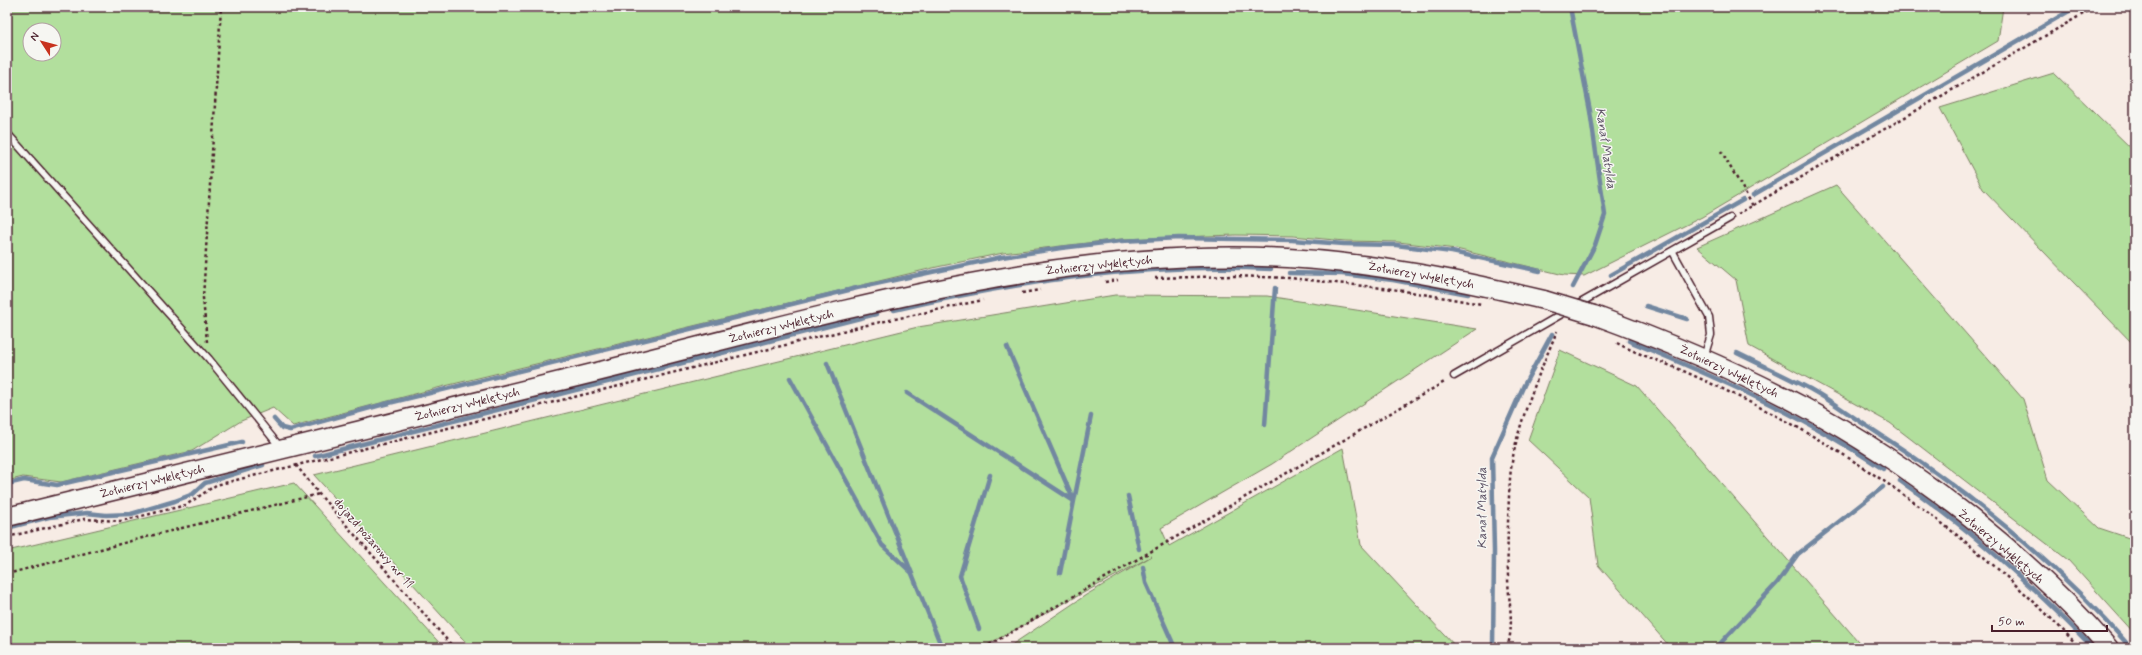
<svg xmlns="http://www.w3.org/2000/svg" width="2142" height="655" font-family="Mynerve,sans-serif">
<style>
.green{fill:#b2df9d;stroke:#7e7f64;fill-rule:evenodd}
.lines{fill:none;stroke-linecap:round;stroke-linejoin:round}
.stream{stroke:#7287a0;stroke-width:4.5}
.service-casing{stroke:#4a1f2b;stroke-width:9}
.secondary-casing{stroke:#4a1f2b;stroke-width:21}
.path{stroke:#4a1f2b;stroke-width:2.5;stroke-dasharray:3 3;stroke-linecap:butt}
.service{stroke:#f6f6f2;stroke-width:6}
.secondary{stroke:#f6f6f2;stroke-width:18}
.secondary-bridge-casing{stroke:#4a1f2b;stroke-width:21;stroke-linecap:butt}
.secondary-bridge{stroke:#f6f6f2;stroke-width:18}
.labels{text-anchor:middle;stroke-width:3;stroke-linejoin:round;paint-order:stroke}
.street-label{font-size:12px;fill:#4a1f2b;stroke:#f6f6f2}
.water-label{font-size:13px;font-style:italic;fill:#5e5366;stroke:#f6f6f2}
</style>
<rect width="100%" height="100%" fill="#f7ece5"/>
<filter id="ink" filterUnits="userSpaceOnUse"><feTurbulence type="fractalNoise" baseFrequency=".025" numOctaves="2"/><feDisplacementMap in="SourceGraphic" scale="8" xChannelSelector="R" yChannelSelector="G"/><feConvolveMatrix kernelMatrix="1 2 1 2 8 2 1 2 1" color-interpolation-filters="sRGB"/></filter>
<g filter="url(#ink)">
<path class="green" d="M 7,7 L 2003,7 L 1998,41 L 1702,217 L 1584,276 L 1564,275 L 1456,249 L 1398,242 L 1345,241 L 1293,236 L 1236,235 L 1121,239 L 1061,246 L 1003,253 L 937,267 L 445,386 L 293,426 L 273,408 L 241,421 L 192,451 L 61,482 L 23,477 L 7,481 ZM 30,30 L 54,30 L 54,54 L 30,54 Z
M 2054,73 L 2135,152 L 2135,346 L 1983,189 L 1940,108 Z
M 1836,185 L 2023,399 L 2048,480 L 2099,528 L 2135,540 L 2135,634 L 2068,560 L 1890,423 L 1749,346 L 1736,280 L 1697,247 Z
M 1115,295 L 1267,296 L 1477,329 L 1272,464 L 1161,528 L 1169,546 L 1343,448 L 1361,545 L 1457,648 L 1007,648 L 1086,595 L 1152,556 L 981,648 L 471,648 L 314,475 L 918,327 Z
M 1560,350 L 1637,386 L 1864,648 L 1671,648 L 1598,565 L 1589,497 L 1528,440 Z
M 294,483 L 444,648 L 7,648 L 7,551 Z"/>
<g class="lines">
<path class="stream" d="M 1570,7 L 1590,111 L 1605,215 L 1595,245 L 1573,287
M 1753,195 L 2076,7
M 1289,273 L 1342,274 L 1393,280 L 1468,294
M 1611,275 L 1743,200
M 1646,306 L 1687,319
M 894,310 C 1018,281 1143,263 1271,269
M 1629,341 C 1718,378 1802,415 1883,469
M 1007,347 L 1074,501 L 1060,573
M 1737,353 C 1761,365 1786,376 1810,389 C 1832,401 1852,417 1873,430 C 1968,491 2057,563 2131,648
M 827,363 L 942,648
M 790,378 L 882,545 L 911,572
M 907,393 L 1074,501 L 1091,416
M 274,419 L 282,428 L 290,430 L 381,405 L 857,288 L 1002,257 L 1061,248 L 1121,241 L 1179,238 L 1292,240 L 1344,244 L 1396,245 L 1452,252 L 1540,271
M 1265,425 L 1275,288
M 315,456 L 876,314
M 1900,481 C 1971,529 2034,587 2093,648
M 7,484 L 24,480 L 57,485 L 242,442
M 1128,496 L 1139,549
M 7,528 L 49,517 L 87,513 L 106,515 L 131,514 L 175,501 L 193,494 L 205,483 L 263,465
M 1143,567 L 1146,583 L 1175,648
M 979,629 L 960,576 L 990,475
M 1493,648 L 1494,551 L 1492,457 L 1524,385 L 1552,334
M 1716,648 L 1777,583 L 1798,554 L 1883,487"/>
<g class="service-casing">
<path id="service" d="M 7,133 L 209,359 L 280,447
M 1673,252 L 1709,317 L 1711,335 L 1704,357
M 1575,306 L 1730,218
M 1454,376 L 1567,311"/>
</g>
<g class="secondary-casing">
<path id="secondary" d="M 1594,315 C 1665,341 1735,370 1802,406 C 1909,463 2030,556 2109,648
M 7,517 C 204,468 401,420 597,372 C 824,316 1052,245 1288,258 C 1376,263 1459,280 1544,300"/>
</g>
<path class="path" d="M 1721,151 L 1753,206
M 1738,214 L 2095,7
M 1155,278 L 1234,276 L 1290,278 L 1392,289 L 1482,304
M 1105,282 L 1118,280
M 1022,293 L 1040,290
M 207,342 L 203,298 L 221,7
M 1617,343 C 1637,354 1660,361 1681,370 C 1718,386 1754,404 1790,423 C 1897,483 1996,559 2080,648
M 296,465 L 319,494 L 454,648
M 7,537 L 84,519 L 121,521 L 154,513 L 186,505 L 216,485 L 867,325 L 983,300
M 7,574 L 146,537 L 319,494
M 984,648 L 1446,381
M 1507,648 C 1515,624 1508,600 1508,576 C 1507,544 1508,511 1510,479 C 1513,433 1539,374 1557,331"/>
<use href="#service" class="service"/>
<use href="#secondary" class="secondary"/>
<g class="secondary-bridge-casing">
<path id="secondary-bridge" d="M 1544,300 L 1594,315"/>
</g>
<use href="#secondary-bridge" class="secondary-bridge"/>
</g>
</g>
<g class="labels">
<g class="street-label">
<text transform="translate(1099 265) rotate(-6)" y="4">Żołnierzy Wyklętych</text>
<text transform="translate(1421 275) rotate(10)" y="4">Żołnierzy Wyklętych</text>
<text transform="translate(781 326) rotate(-14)" y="4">Żołnierzy Wyklętych</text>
<text transform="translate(1729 371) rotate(25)" y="4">Żołnierzy Wyklętych</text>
<text transform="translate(467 404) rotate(-14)" y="4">Żołnierzy Wyklętych</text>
<text transform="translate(152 481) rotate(-14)" y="4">Żołnierzy Wyklętych</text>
<text transform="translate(374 543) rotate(49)" y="4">dojazd pożarowy nr 11</text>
<text transform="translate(2001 546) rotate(40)" y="4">Żołnierzy Wyklętych</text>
</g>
<g class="water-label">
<text transform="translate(1607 148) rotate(82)" y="5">Kanał Matylda</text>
<text transform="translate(1481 508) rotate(-90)" y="5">Kanał Matylda</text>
</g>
</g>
<rect width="2142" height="655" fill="none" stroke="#f6f6f2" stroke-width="24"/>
<rect x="12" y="12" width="2118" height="631" fill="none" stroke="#4a1f2b" stroke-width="1.5" filter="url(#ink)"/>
<g transform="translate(42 42) rotate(306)"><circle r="19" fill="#f6f6f2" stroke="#b1a0a2"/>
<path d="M0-3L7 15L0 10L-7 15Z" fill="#c8321e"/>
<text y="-6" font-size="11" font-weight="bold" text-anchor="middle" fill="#4a1f2b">N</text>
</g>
<path d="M1992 625v6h115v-6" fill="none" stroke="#4a1f2b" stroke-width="2"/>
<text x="1998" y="625" font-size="12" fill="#4a1f2b" stroke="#f6f6f2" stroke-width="3" paint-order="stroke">50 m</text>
</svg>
